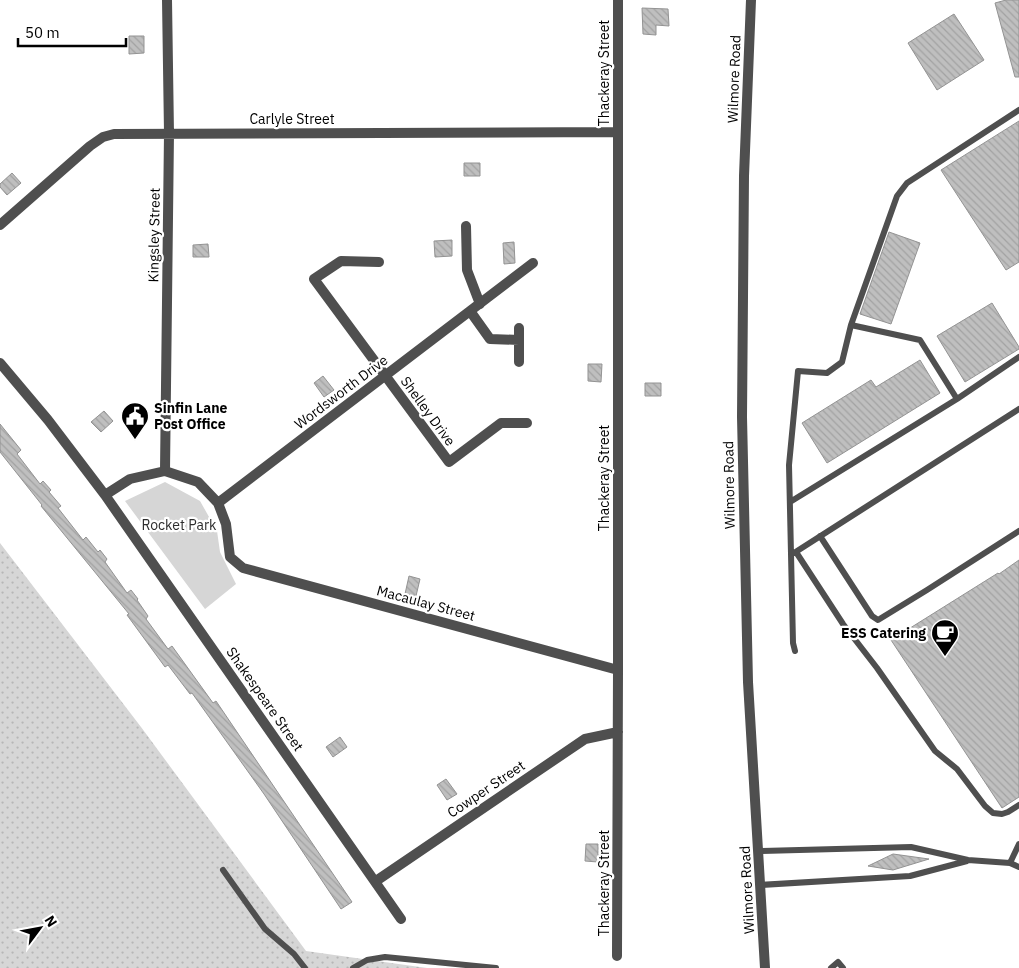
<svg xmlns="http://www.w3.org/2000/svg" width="1019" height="968" font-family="'IBM Plex Sans',sans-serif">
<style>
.grass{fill:url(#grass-dots)}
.green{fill:#d6d6d6}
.building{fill:url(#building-back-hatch);stroke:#939393}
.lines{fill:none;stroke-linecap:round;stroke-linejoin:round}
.service{stroke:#4f4f4f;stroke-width:6}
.minor{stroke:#4f4f4f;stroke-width:10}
.tertiary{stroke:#4f4f4f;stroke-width:10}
.labels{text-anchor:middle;stroke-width:4.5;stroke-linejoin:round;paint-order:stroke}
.street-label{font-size:14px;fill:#000;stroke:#fff}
.poi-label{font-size:14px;font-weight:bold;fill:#000;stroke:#fff;text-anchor:start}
.park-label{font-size:14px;fill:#2d2d2d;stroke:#fff}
</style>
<defs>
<pattern id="grass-dots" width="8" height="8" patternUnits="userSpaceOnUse" patternTransform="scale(1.25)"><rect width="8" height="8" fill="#d6d6d6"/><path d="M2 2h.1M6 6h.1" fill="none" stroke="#b6b6b6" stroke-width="1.8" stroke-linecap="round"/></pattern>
<pattern id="building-back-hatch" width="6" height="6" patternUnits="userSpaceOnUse" patternTransform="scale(1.25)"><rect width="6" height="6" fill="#bfbfbf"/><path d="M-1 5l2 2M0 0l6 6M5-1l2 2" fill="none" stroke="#a2a2a2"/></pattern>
</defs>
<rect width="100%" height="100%" fill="#fff"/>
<path class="grass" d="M 0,543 L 141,727 L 306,951 L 427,968 L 0,968 Z"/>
<path class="green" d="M 165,482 L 200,501 L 217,531 L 220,552 L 236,584 L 205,609 L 125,501 Z"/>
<path class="building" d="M 1006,0 L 1019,0 L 1019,77 L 1015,77 L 995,3 Z
M 642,8 L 668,9 L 669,26 L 656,25 L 656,35 L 643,34 Z
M 954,14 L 984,60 L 937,90 L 908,43 Z
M 129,36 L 144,36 L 144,53 L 129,54 Z
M 1019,121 L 1019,262 L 1006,270 L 941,170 Z
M 464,163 L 480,163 L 480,176 L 464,176 Z
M 12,173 L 21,183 L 7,195 L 0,187 L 0,184 Z
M 889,232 L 920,243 L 891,324 L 860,314 Z
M 452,240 L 452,256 L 435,257 L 434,241 Z
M 514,242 L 515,263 L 504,264 L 503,243 Z
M 208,244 L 209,257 L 193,257 L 193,245 Z
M 992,303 L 1019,347 L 1019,349 L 965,382 L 937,336 Z
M 920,360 L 940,393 L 827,463 L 802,423 L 871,380 L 876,387 Z
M 588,364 L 602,364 L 601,382 L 588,381 Z
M 323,376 L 334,390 L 324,397 L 314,383 Z
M 645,383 L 661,383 L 661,396 L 645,396 Z
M 104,411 L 113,421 L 101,432 L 91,422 Z
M 0,424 L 21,450 L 17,454 L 40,484 L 43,481 L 51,490 L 49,492 L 61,506 L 58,508 L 83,540 L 86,537 L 98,552 L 100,550 L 107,559 L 105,562 L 127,593 L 131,590 L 138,599 L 137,600 L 148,616 L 146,619 L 168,649 L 172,646 L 213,703 L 216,701 L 352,902 L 341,909 L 264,794 L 192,693 L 190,694 L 168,665 L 165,667 L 127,615 L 129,614 L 41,506 L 42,505 L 0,452 Z
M 1019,560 L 1019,797 L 1002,808 L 891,640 L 998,573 L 999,574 Z
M 409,576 L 420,579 L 416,596 L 405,594 Z
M 340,737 L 347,747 L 333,757 L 326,747 Z
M 446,779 L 457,794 L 447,800 L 437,785 Z
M 586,844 L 598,844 L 598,862 L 585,861 Z
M 893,854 L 929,859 L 893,870 L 868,866 Z"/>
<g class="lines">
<path class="service" d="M 851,325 L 920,340 L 957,399
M 790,502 L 957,399 L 1019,357
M 820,536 L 872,616 L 878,620 L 927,590 L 1019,531
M 796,552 L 843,624 L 877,668 L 935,751 L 957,769 L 985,806 L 993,813 L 1002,814 L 1008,812 L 1019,805
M 794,553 L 1019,409
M 795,651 L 793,643 L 789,465 L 798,371 L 827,373 L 842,362 L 851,325 L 897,196 L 907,183 L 1019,110
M 758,851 L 911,847 L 968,860 L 1010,863 L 1019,867
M 1010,863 L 1019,844
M 223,870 L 265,929 L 294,954 L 305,968
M 760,885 L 910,876 L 967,861
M 353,968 L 367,960 L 385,957 L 496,968
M 831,968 L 838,962 L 843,968"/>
<path class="minor" d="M 0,225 L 90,146 L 103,137 L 114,134 L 618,132
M 466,226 L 467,270 L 480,304
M 379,262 L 341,261 L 314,279 L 449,462 L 501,423 L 527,423
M 470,311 L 490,339 L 519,340
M 519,328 L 519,362
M 0,363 L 48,420 L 105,495 L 401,919
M 165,471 L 169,133 L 167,0
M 105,495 L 130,479 L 165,471 L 198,482 L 218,503 L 226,524 L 230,557 L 243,568 L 618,670
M 218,503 L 533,263
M 376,881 L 585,739 L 618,732
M 617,956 L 618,670 L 618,0"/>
<path class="tertiary" d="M 751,0 L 744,176 L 742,417 L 748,682 L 765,968"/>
</g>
<defs>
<g id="civic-pin" transform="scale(1.4375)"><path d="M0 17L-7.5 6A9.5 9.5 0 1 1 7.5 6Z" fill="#000" stroke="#fff"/><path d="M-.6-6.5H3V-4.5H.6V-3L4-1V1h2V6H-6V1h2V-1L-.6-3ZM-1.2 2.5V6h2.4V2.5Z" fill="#fff"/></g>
<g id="cafe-pin" transform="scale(1.4375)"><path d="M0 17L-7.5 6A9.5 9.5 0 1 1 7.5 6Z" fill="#000" stroke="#fff"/><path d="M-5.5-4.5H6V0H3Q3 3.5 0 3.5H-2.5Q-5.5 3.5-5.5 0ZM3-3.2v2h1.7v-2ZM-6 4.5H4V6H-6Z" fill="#fff"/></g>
</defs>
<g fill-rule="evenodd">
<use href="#civic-pin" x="135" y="416"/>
<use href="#cafe-pin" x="945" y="633"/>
</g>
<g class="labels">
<g class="street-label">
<text transform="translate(604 73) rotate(-90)" y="5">Thackeray Street</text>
<text transform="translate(734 79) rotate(-88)" y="5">Wilmore Road</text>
<text x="292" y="124">Carlyle Street</text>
<text transform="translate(154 235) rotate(-89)" y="5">Kingsley Street</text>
<text transform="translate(341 392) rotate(-37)" y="5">Wordsworth Drive</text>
<text transform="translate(428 411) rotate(54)" y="5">Shelley Drive</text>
<text transform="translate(604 478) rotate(-90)" y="5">Thackeray Street</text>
<text transform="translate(729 485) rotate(-91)" y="5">Wilmore Road</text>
<text transform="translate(426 603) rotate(15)" y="5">Macaulay Street</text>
<text transform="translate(265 699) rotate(55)" y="5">Shakespeare Street</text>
<text transform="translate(486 789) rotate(-34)" y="5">Cowper Street</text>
<text transform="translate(604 883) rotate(-90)" y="5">Thackeray Street</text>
<text transform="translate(747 890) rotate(-93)" y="5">Wilmore Road</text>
</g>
<g class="poi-label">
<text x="154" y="413">Sinfin Lane<tspan x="154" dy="16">Post Office</tspan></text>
<text x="926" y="638" text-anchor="end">ESS Catering</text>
</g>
<g class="park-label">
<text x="179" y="530">Rocket Park</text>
</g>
</g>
<g transform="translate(40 928) rotate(58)" stroke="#ffffff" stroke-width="4" paint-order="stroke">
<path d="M0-4L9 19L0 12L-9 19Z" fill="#000000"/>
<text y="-8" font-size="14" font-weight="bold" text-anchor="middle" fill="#000000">N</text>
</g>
<path d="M18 38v8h108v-8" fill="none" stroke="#000000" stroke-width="2.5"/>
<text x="25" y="38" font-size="15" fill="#000000" stroke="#ffffff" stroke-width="4" paint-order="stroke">50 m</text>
</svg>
